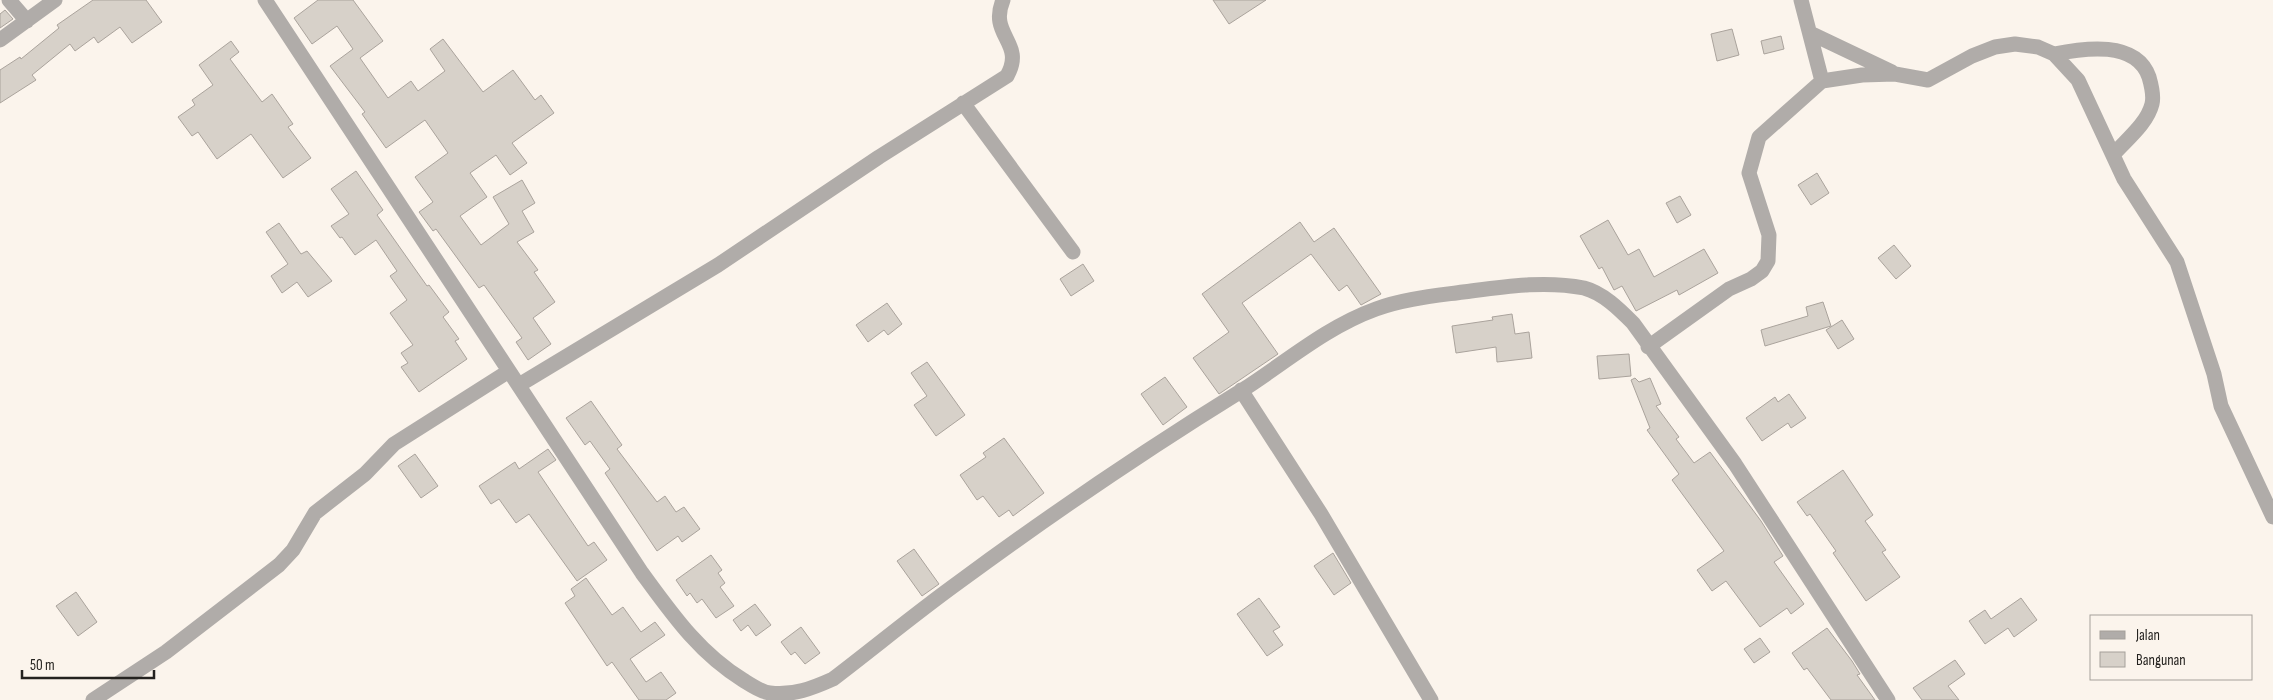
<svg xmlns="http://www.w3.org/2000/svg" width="2273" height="700" font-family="'Sofia Sans Condensed',sans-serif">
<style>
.building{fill:#d7d1c9;stroke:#aaa39c}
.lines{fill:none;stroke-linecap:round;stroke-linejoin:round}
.street{stroke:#b0aca9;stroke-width:15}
</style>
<rect width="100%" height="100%" fill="#fbf4ec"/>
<path class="building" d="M 93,0 L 146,0 L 162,22 L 132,43 L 120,27 L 98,43 L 94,37 L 75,51 L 70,44 L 32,75 L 36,80 L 0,103 L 0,70 L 20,57 L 21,59 L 59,28 L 57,25 Z
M 318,0 L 353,0 L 383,41 L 360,58 L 388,98 L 411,81 L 418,91 L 445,71 L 430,49 L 443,39 L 483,92 L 513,70 L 535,100 L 541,95 L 554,113 L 512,143 L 527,163 L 510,175 L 496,155 L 470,173 L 487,197 L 460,216 L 481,245 L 509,224 L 493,197 L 522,180 L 535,203 L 522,211 L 534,232 L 517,242 L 538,270 L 534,272 L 555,302 L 533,318 L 551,344 L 528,360 L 516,342 L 522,338 L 484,285 L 479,288 L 436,229 L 433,231 L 419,212 L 433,202 L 415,177 L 448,153 L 425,120 L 386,148 L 362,114 L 365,112 L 330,66 L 353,49 L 337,26 L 312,44 L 294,18 Z
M 1213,0 L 1266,0 L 1229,24 Z
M 5,10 L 13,19 L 0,28 L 0,14 Z
M 1732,29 L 1739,55 L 1717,61 L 1711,34 Z
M 1781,36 L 1784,49 L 1764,54 L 1761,41 Z
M 231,41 L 239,52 L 230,59 L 262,102 L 272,94 L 293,124 L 288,127 L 311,158 L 283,178 L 251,134 L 217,159 L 198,132 L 192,136 L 178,117 L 195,105 L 192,100 L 213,85 L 199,65 Z
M 356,171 L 383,210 L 377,215 L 427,286 L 429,285 L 449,312 L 443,317 L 459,339 L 455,341 L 467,359 L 419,392 L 401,367 L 408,363 L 401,353 L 413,345 L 390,313 L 407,300 L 390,276 L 397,271 L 376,240 L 355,255 L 342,237 L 340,238 L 331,226 L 349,214 L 331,189 Z
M 1817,173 L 1829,193 L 1811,205 L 1798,185 Z
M 1680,196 L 1691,215 L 1677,223 L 1666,203 Z
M 1608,220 L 1628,255 L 1639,249 L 1654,277 L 1704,249 L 1718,273 L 1679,295 L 1677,290 L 1636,311 L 1622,286 L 1614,290 L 1602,267 L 1599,269 L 1580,236 Z
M 1300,222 L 1314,242 L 1334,228 L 1381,294 L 1361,305 L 1347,285 L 1339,291 L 1311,254 L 1242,303 L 1278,354 L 1219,394 L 1193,358 L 1229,332 L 1202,294 Z
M 279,223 L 301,254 L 307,251 L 332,281 L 308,297 L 297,282 L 282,293 L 271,276 L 288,264 L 266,232 Z
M 1894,245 L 1911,266 L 1896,279 L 1878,258 Z
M 1083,264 L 1094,281 L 1071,296 L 1060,279 Z
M 1823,302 L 1831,326 L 1765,346 L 1761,330 L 1808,316 L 1806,307 Z
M 887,303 L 902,324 L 888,335 L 884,330 L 868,342 L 856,325 Z
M 1512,314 L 1515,334 L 1529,332 L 1532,358 L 1497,362 L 1496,347 L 1456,353 L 1452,326 L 1493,320 L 1492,317 Z
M 1842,320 L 1854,339 L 1838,349 L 1826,330 Z
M 1629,354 L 1631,376 L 1599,379 L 1597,356 Z
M 927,362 L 965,415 L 936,436 L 914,405 L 927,396 L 911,373 Z
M 1165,377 L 1187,407 L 1163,425 L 1141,394 Z
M 1635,378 L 1639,382 L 1650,378 L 1661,404 L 1656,406 L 1679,437 L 1676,439 L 1694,463 L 1710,452 L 1761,521 L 1783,556 L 1774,562 L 1804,604 L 1791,614 L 1787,608 L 1760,627 L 1726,581 L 1712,591 L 1697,570 L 1724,551 L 1672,480 L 1679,474 L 1647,430 L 1650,428 L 1631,380 Z
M 1789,394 L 1806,418 L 1791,428 L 1788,423 L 1762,441 L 1746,418 L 1775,397 L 1778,402 Z
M 591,401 L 622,445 L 617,449 L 657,502 L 665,496 L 676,512 L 684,507 L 700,529 L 682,542 L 678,536 L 657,551 L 605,473 L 610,469 L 590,441 L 585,445 L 566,418 Z
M 1004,438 L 1044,493 L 1013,516 L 1009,510 L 999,517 L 983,496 L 977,500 L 960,475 L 986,457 L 983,453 Z
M 548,449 L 556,460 L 538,472 L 588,546 L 594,542 L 607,560 L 577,581 L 529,514 L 516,523 L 499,499 L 491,504 L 479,486 L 515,462 L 519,469 Z
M 415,454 L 438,486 L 421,498 L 398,466 Z
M 1843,470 L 1873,515 L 1865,521 L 1886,550 L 1882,552 L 1900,577 L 1866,601 L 1833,553 L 1836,551 L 1810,514 L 1807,516 L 1797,502 Z
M 914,549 L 939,584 L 922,596 L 897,561 Z
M 1333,553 L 1351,583 L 1334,595 L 1314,566 Z
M 711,555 L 722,570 L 718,573 L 725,583 L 720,587 L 734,606 L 716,618 L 702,599 L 697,603 L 690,593 L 687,596 L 676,580 Z
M 586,578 L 612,615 L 623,607 L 641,632 L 655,622 L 665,635 L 630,659 L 646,682 L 661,672 L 676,693 L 666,700 L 639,700 L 612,662 L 607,666 L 565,603 L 575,596 L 571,589 Z
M 76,592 L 97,622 L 78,636 L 56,606 Z
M 1259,598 L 1280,627 L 1273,631 L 1283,645 L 1267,656 L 1237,614 Z
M 2021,598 L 2037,620 L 2014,637 L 2008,628 L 1985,644 L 1969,621 L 1985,610 L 1991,619 Z
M 755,604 L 771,625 L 756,636 L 748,625 L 741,631 L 733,620 Z
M 801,627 L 820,653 L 805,664 L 795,652 L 791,655 L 781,642 Z
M 1827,628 L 1852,661 L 1860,674 L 1857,675 L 1875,700 L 1831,700 L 1807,668 L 1804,670 L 1792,653 Z
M 1760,638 L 1770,652 L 1754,663 L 1744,649 Z
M 1955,660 L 1965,674 L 1948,686 L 1959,700 L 1922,700 L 1913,688 Z"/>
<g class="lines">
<path class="street" d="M 9,0 L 27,21
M 265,0 L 642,573 C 672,614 699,653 743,680 C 751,685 761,692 770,693 C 793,696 813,688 833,679 C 875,647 916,613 959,582 C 1050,515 1144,451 1241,391 C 1285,363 1326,327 1376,309 C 1403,299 1434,296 1463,292 C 1502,287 1544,280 1584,288 C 1603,293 1619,309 1633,323 L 1735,464 L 1888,700
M 1810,33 L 1892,72
M 0,40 L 55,0
M 2054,54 C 2084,48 2136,40 2149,77 C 2151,84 2154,96 2152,104 C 2147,124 2126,140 2113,155
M 1822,81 L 1862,75 L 1895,74 L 1928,80 L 1972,56 L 1995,47 L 2015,44 L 2038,47 L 2054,54 L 2078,80 L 2124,179 L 2177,262 L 2214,374 L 2221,406 L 2273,517
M 963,103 L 1073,252
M 1648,347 L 1729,289 L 1751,279 L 1762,271 L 1768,261 L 1769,235 L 1749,173 L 1759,137 L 1822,81 L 1801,0
M 519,385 L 718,265 L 879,157 L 1007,76 C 1026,42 988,36 1003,0
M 1241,390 L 1321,514 L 1431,700
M 93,700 L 166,652 L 279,565 L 293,550 L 315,513 L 365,474 L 394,444 L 509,371"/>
</g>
<rect x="2090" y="615" width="162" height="65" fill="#fbf4ec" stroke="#a5a09a"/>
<rect x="2100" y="631" width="25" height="8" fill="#b0aca9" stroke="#a5a09a"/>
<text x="2136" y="640" font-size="15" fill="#24221f">Jalan</text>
<rect x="2100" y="652" width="25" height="15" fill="#d7d1c9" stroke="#a5a09a"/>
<text x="2136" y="665" font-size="15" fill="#24221f">Bangunan</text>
<path d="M22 670v8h132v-8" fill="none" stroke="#24221f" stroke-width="2.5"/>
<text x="30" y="670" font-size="15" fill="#24221f" stroke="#fbf4ec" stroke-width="4" paint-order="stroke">50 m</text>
</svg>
